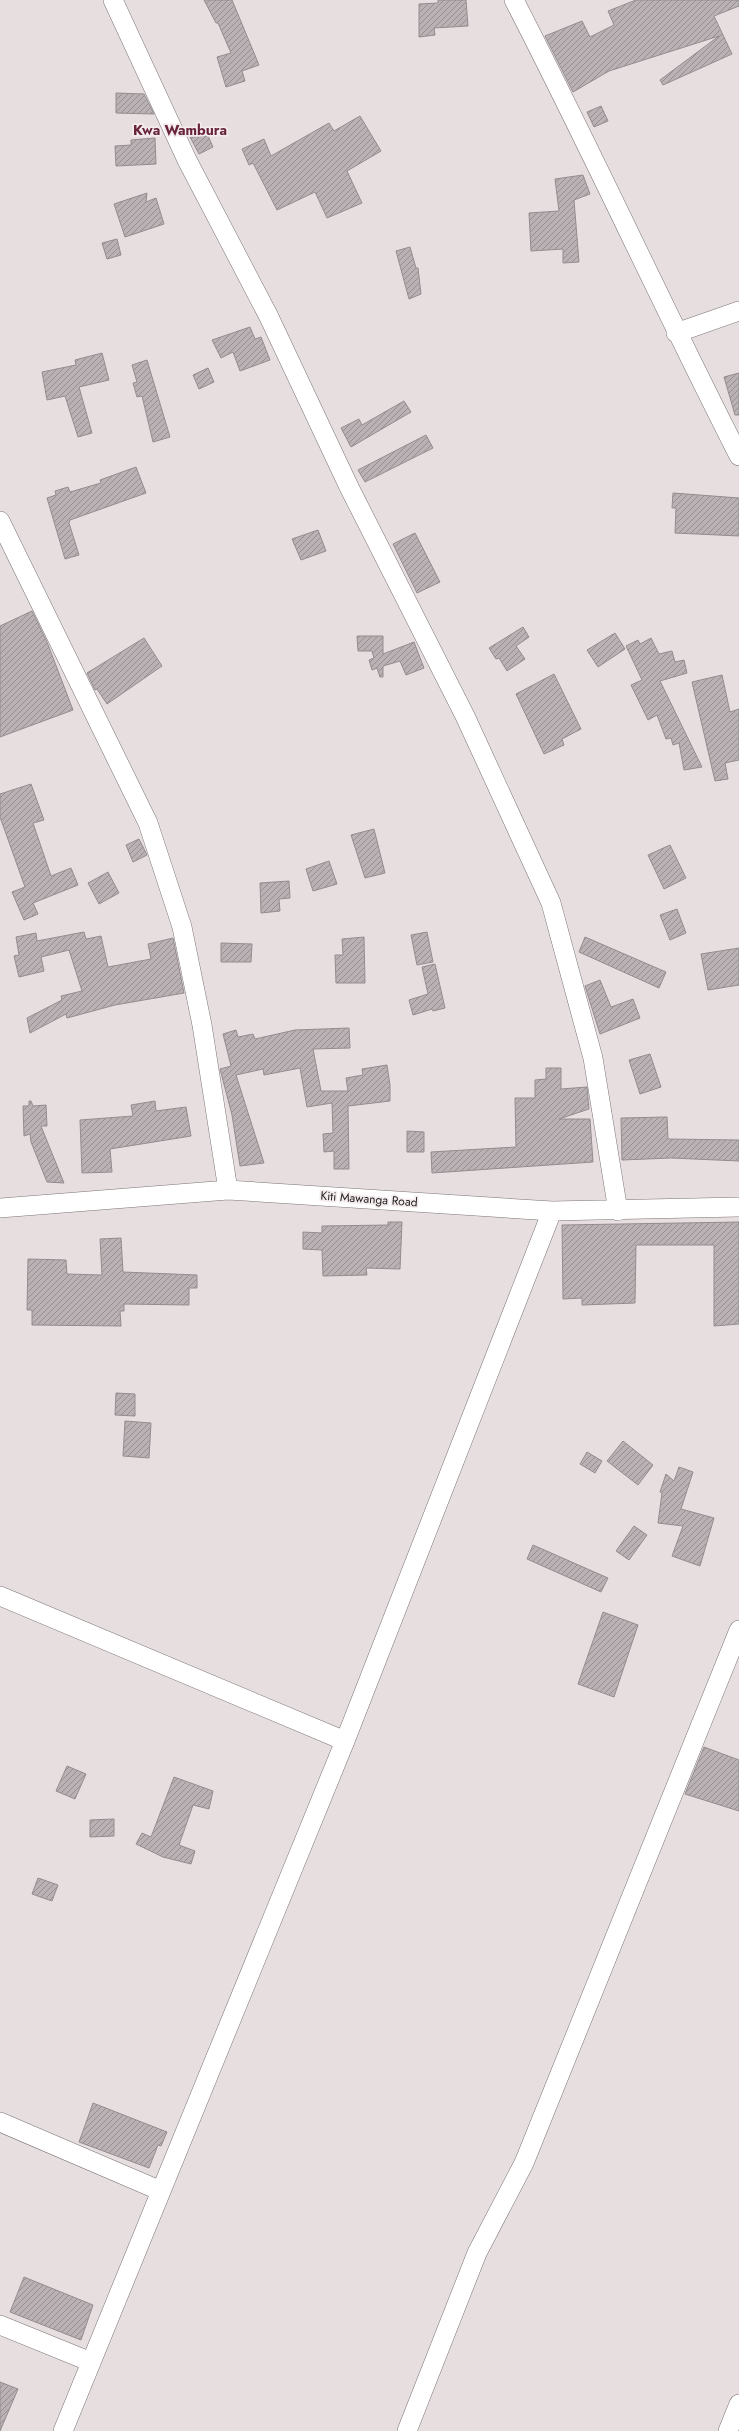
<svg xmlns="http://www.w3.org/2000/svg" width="739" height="2431" font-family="Jost,sans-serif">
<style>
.building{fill:url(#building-hatch);stroke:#948c8e}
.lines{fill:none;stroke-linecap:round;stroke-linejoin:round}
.street-casing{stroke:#7c7476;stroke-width:20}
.street{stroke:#fff;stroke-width:19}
.labels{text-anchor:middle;stroke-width:3.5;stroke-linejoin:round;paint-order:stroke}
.street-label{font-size:12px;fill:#1d1a1a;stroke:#f4ebed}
.quarter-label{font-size:14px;font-weight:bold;fill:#68243b;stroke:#f4ebed}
</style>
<defs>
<pattern id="building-hatch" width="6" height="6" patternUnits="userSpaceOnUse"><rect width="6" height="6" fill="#b9b1b3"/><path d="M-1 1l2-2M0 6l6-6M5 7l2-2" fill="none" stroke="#968f91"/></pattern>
</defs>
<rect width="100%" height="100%" fill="#e7dee0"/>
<path class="building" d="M 204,0 L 232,0 L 259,65 L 242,71 L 245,81 L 226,87 L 217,57 L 231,53 L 218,23 L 216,23 Z
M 438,0 L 466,0 L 468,26 L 434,28 L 435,35 L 419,37 L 419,4 L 438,3 Z
M 636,0 L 739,0 L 739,6 L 714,16 L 732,54 L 663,85 L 660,80 L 719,36 L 609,71 L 573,92 L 545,36 L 582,21 L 590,37 L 614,25 L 608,11 Z
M 116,93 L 144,94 L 154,114 L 116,113 Z
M 601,106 L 608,121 L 594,127 L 587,112 Z
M 360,116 L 381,151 L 347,171 L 362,203 L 327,218 L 315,192 L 277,210 L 253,163 L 249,165 L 242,149 L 264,139 L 271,156 L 329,123 L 334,131 Z
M 208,136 L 213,147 L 199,154 L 190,137 Z
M 155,138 L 156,164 L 116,166 L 115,146 L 131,145 L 131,140 Z
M 583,175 L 590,194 L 574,200 L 579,262 L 563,263 L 563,249 L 531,251 L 529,213 L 559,211 L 555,179 Z
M 147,193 L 146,202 L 156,198 L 164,224 L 125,237 L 114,204 Z
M 117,239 L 121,255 L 107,259 L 102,243 Z
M 410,247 L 416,268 L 418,268 L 421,294 L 409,299 L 396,251 Z
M 250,327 L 255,339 L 261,337 L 270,360 L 240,371 L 233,352 L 221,358 L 212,340 Z
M 102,353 L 109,380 L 79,387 L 92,433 L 78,437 L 65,396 L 47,400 L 42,372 L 76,365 L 75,360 Z
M 147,360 L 170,437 L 153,442 L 142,396 L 137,397 L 133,383 L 137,382 L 132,365 Z
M 208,368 L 214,382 L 199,389 L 193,375 Z
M 739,373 L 739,415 L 735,415 L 724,377 Z
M 404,401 L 411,412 L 351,447 L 341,428 L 359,419 L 362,425 Z
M 426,435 L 433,448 L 365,482 L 358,470 Z
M 136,467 L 146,493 L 70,520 L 69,523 L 79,555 L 65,559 L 47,498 L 56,495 L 55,491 L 68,487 L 70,492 L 101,483 L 100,480 Z
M 673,493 L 739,498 L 739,536 L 675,533 L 676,508 L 672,508 Z
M 318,530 L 326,551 L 301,560 L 292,539 Z
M 415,533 L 440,582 L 417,593 L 393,544 Z
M 32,611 L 47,642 L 73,710 L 0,737 L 0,626 Z
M 523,627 L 529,637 L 516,646 L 525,659 L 507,671 L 499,658 L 496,659 L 489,648 Z
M 615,633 L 625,649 L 598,667 L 587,650 Z
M 357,636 L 383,636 L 383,654 L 414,642 L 424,668 L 406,675 L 400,661 L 383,666 L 383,677 L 380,677 L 377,668 L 372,670 L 369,660 L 374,658 L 372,651 L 358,651 Z
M 144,638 L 162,666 L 107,704 L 97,689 L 95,690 L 87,673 Z
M 651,638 L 659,654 L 672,651 L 675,662 L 684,660 L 687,673 L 660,681 L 702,767 L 684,770 L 679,743 L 673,745 L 671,738 L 666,739 L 657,715 L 648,720 L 631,685 L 642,680 L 626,646 L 638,640 L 640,644 Z
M 554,674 L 581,729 L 562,739 L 564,745 L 544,754 L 516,694 Z
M 722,675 L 730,712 L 739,709 L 739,760 L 725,763 L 728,779 L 715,781 L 692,682 Z
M 31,784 L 44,820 L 33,823 L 51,876 L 71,868 L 78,885 L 33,903 L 38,914 L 24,920 L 12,892 L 25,887 L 0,817 L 0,794 Z
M 374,829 L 385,873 L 365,878 L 351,835 Z
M 139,839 L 147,855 L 133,862 L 126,845 Z
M 670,845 L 686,878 L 664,889 L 648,855 Z
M 329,861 L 337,884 L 313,891 L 306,869 Z
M 108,872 L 119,893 L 99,904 L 88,883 Z
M 289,881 L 290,898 L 279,899 L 280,911 L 261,913 L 260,883 Z
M 677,909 L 686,933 L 670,940 L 660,915 Z
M 84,932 L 86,939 L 101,936 L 108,967 L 151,959 L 148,944 L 173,938 L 184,993 L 115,1005 L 67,1018 L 66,1014 L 30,1033 L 27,1018 L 62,1000 L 61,996 L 82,991 L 69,950 L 41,957 L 44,971 L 19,977 L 14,956 L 19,955 L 16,937 L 36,933 L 37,941 Z
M 427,932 L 433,962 L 417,965 L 411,935 Z
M 364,937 L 365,983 L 336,983 L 335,955 L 343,955 L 342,939 Z
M 585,937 L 666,972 L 659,988 L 579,952 Z
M 221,943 L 252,944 L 251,962 L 221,962 Z
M 739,948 L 739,985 L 708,990 L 701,954 Z
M 435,964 L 445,1008 L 433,1011 L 432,1009 L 413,1015 L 409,1000 L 428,994 L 422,967 Z
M 600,980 L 611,1007 L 633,999 L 640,1018 L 600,1034 L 585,986 Z
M 349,1028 L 350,1048 L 313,1049 L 321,1091 L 348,1091 L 346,1078 L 363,1075 L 362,1069 L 387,1065 L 390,1085 L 390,1101 L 348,1106 L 349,1169 L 334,1169 L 334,1151 L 324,1152 L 323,1134 L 333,1133 L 332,1103 L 307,1107 L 300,1068 L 264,1075 L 263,1069 L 236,1075 L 264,1163 L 240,1166 L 232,1115 L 220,1069 L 231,1066 L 223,1034 L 236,1030 L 238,1037 L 253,1034 L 255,1039 L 295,1030 Z
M 650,1054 L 661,1087 L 640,1094 L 629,1060 Z
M 546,1068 L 561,1068 L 561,1089 L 587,1087 L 589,1109 L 559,1119 L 590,1119 L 593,1162 L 432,1173 L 431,1152 L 516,1147 L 515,1098 L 535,1098 L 535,1080 L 546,1079 Z
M 29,1101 L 31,1101 L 33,1106 L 46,1105 L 47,1126 L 41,1126 L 64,1183 L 47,1182 L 31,1142 L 30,1134 L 24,1136 L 23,1106 L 29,1106 Z
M 155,1101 L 156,1111 L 186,1107 L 191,1136 L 110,1149 L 112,1172 L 82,1173 L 80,1120 L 133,1116 L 131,1105 Z
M 667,1117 L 668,1139 L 739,1140 L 739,1161 L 671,1158 L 622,1160 L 621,1118 Z
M 407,1131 L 424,1132 L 424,1152 L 407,1152 Z
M 388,1222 L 402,1222 L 400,1269 L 366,1268 L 367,1275 L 323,1276 L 322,1250 L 303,1249 L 303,1232 L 322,1233 L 322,1226 L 388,1225 Z
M 739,1222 L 739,1324 L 714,1326 L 714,1245 L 636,1245 L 635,1303 L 582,1305 L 582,1298 L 563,1299 L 562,1225 Z
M 121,1238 L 123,1272 L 197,1275 L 197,1288 L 189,1288 L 189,1305 L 124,1304 L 124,1311 L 120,1311 L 121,1326 L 32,1325 L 32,1310 L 27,1310 L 28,1259 L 66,1260 L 67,1274 L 102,1275 L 100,1239 Z
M 116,1393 L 135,1394 L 135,1416 L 115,1415 Z
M 125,1421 L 151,1423 L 149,1458 L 123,1456 Z
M 623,1441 L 653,1465 L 638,1485 L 607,1461 Z
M 587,1452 L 602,1461 L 595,1473 L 580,1464 Z
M 679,1467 L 693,1472 L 681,1509 L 714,1518 L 700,1566 L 672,1556 L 683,1526 L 658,1523 L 662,1493 L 660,1492 L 666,1474 L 674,1481 Z
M 634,1526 L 647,1535 L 629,1560 L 616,1551 Z
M 533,1545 L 608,1578 L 601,1592 L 527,1559 Z
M 603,1612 L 638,1625 L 614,1697 L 578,1684 Z
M 704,1747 L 739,1760 L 739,1811 L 685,1794 Z
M 67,1766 L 86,1774 L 75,1799 L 56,1791 Z
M 174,1777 L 213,1791 L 209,1809 L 193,1805 L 179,1845 L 195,1851 L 191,1864 L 163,1857 L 136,1844 L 142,1833 L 151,1837 Z
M 114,1819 L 114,1836 L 90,1837 L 90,1820 Z
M 38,1878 L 58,1885 L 52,1901 L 32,1894 Z
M 93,2103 L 167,2132 L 161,2146 L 158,2145 L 149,2168 L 79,2142 Z
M 24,2277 L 93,2305 L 81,2340 L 10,2312 Z
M 0,2382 L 18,2389 L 0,2431 Z"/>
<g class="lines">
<g class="street-casing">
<path id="street" d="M 113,0 L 187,160 L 269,317 L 349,487 L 465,716 L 551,903 L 593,1058 L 618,1211
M 514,0 C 592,151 662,305 739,456
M 676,333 L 739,311
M 0,521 L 148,823 L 182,927 L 202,1025 L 228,1190
M 0,1208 L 228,1190 L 552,1211 L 739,1207
M 0,1596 L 345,1741
M 0,2122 L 161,2191
M 0,2325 L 91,2362
M 63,2431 L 345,1741 L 552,1211
M 407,2431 L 477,2253 L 524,2163 L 739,1630
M 728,2431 L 739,2404"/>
</g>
<use href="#street" class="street"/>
</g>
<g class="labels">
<g class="street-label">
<text transform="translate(369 1199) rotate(4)" y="4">Kiti Mawanga Road</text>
</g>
<g class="quarter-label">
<text x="180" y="135">Kwa Wambura</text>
</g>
</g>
</svg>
